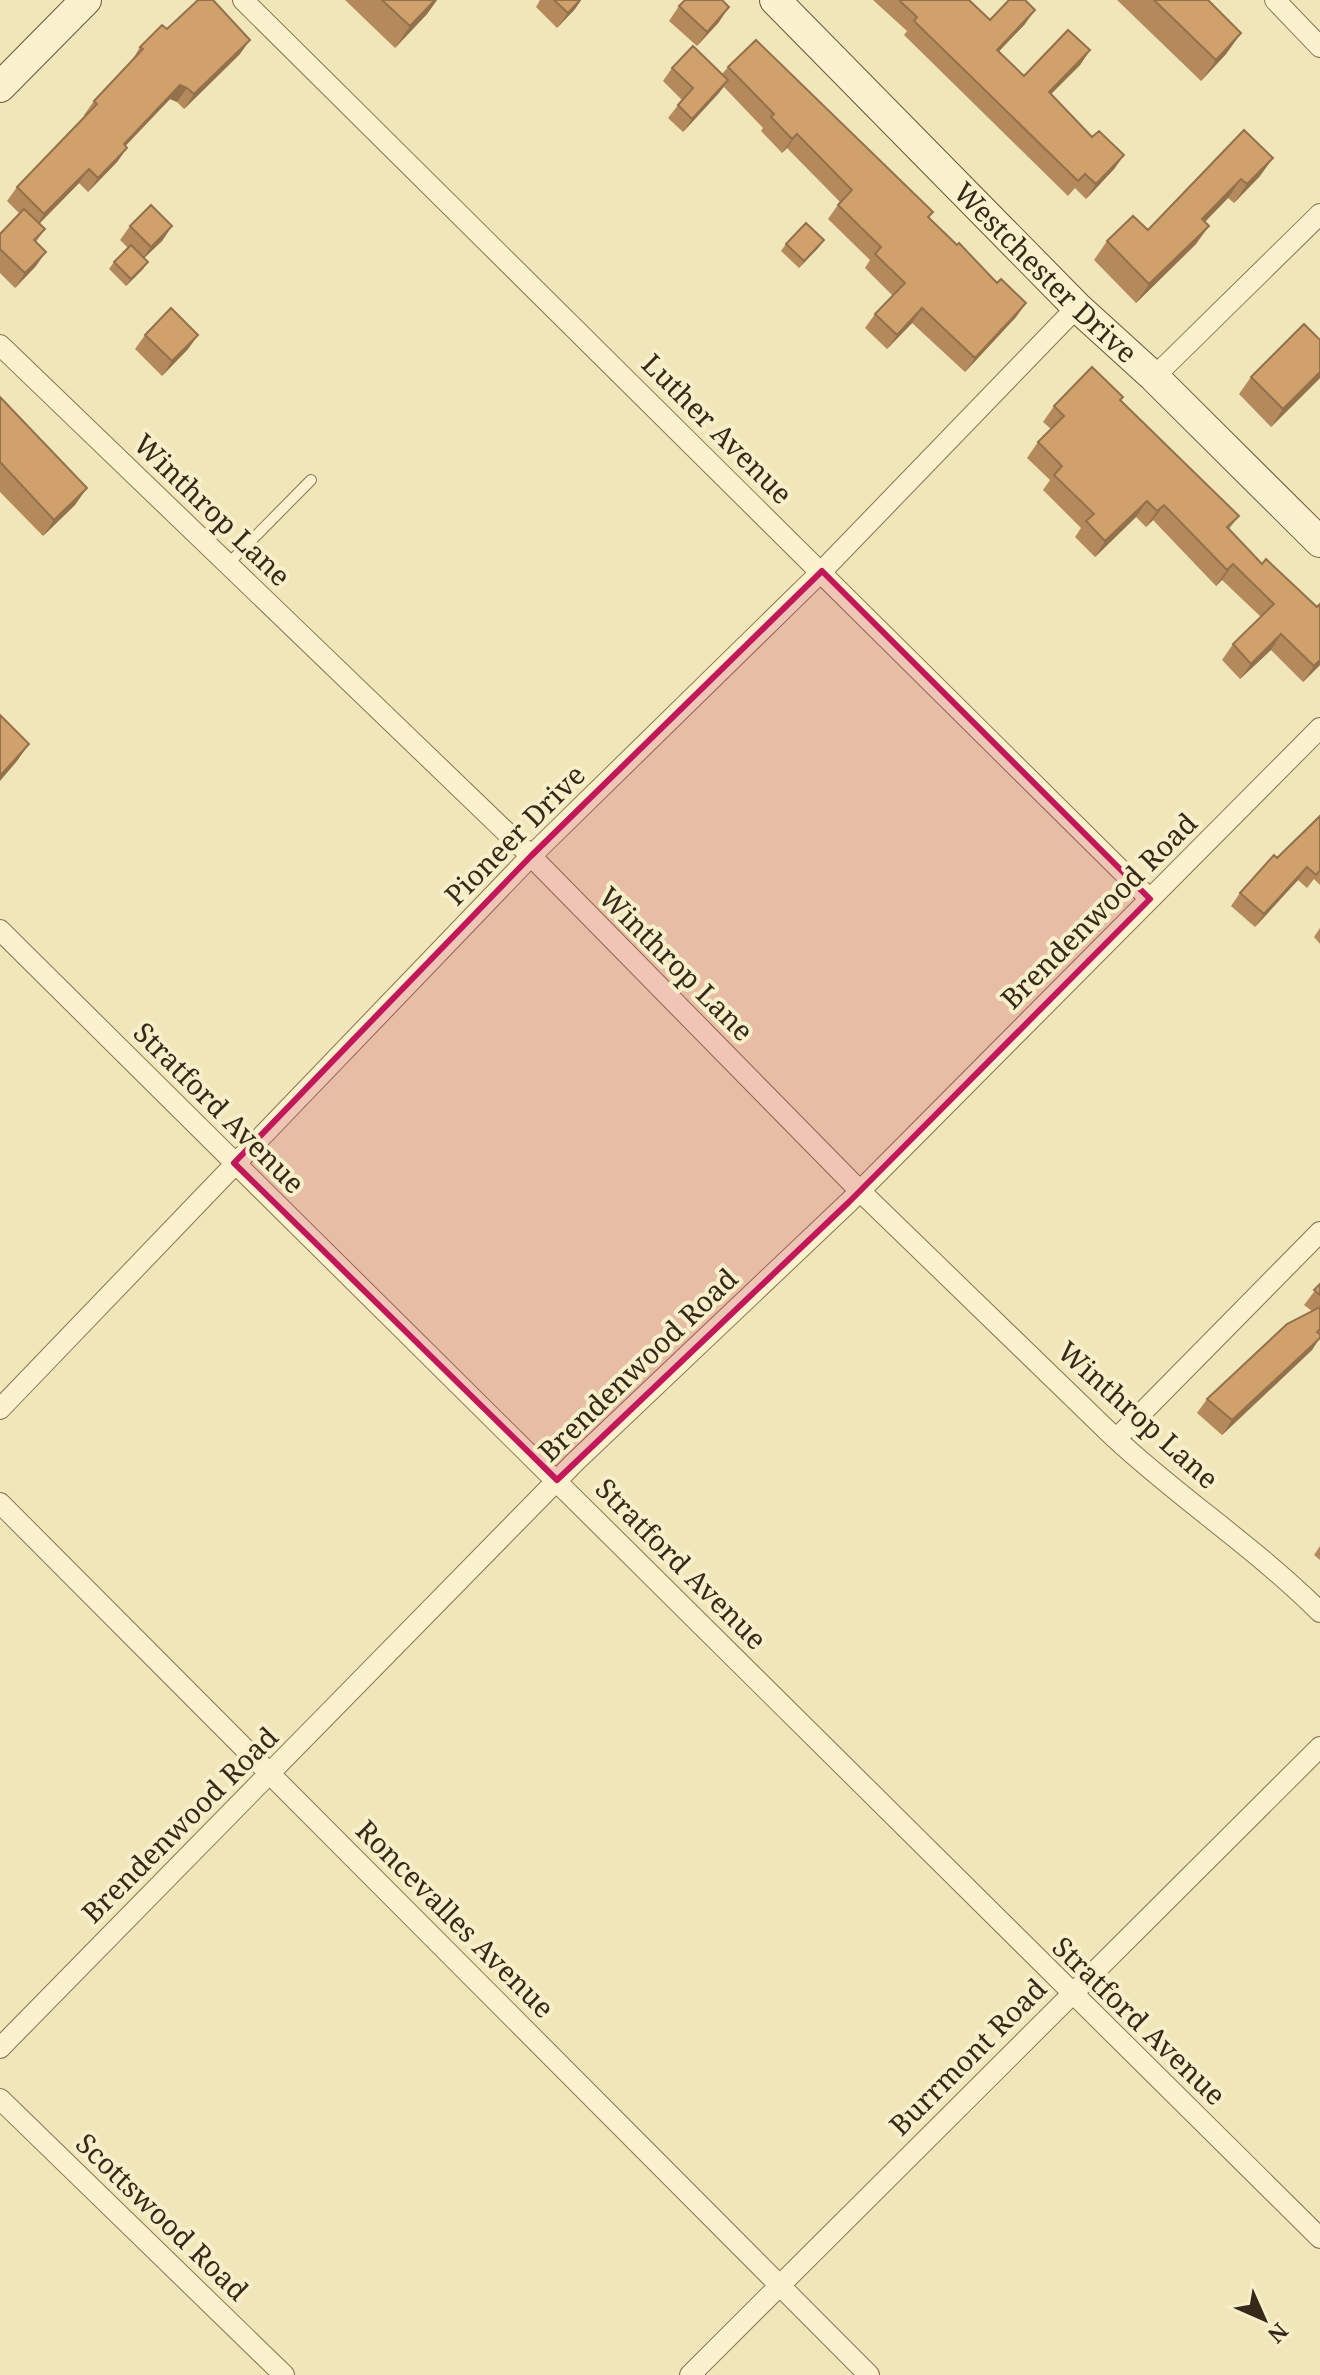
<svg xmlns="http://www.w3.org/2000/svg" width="1320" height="2375" font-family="'Noto Serif',serif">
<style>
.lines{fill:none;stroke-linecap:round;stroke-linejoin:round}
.lane-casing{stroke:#887453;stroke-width:12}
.street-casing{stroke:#887453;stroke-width:22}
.secondary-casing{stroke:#695537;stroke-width:32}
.lane{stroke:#fbf2cd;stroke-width:10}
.street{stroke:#fbf2cd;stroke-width:20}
.secondary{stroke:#fbf2cd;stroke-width:30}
.wall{fill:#b48a5d}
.shaded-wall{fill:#92714c}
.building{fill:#d1a16c;stroke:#92714c;stroke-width:2}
.marked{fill:#c2185b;fill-opacity:0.2;stroke:#c2185b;stroke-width:6;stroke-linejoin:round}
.labels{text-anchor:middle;stroke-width:8;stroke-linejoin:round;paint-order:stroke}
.street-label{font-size:28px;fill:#352a19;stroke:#f7efc9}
</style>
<rect width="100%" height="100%" fill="#f0e6b9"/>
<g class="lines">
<g class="lane-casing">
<path id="lane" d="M 228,564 L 311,480"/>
</g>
<g class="street-casing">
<path id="street" d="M 243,0 L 1150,899
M 1275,0 L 1320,47
M 0,345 L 531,856 L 860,1191 L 1116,1439 C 1182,1500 1257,1549 1320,1612
M 1154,377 L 1320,214
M 0,930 L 1320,2238
M 0,1409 L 531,856 L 822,571 L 1077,307
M 1116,1439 L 1320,1232
M 0,1503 L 869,2375
M 0,2048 L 575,1462 L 849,1202 L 1320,728
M 0,2099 L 284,2375
M 690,2375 L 1320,1747"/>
</g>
<g class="secondary-casing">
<g id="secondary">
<path id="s1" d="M 775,0 L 1077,307 L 1154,377 L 1320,542"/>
<path d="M 0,87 L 86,0"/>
</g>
</g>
<use href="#lane" class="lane"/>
<use href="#street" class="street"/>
<use href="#secondary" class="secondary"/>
</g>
<path class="wall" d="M 345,0 L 437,0 L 427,14 L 395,48 Z
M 540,0 L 581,0 L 575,9 L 557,28 L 536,7 Z
M 873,0 L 969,0 L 990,20 L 1025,24 L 999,51 L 1024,76 L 1090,50 L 1080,65 L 1051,94 L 1092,137 L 1124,155 L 1114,169 L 1086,199 L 1075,188 L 1068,196 L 904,35 L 907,31 Z
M 1117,0 L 1208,0 L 1241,33 L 1226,54 L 1201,81 Z
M 679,6 L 719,22 L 697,46 L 669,21 Z
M 167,29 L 240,54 L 184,109 L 177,102 L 170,99 L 125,146 L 127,148 L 117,162 L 88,192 L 79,183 L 40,223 L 45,229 L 36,242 L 36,266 L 15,288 L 0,273 L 0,234 L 20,214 L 7,201 L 17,187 L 85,116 L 84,115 L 94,101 L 131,62 L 140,47 Z
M 728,67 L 933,212 L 929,218 L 997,283 L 1026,303 L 1016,317 L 965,372 L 912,323 L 887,349 L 865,328 L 875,314 L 893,296 L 865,268 L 870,260 L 828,219 L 840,202 L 787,148 L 782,153 L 761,131 L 763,128 L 724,87 L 683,132 L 668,118 L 682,100 L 663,81 L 672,68 L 722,74 Z
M 1244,130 L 1260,176 L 1234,203 L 1228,198 L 1205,222 L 1196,244 L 1136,303 L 1094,260 L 1107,241 L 1148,230 Z
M 130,226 L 172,226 L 162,241 L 144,258 L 143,269 L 126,286 L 109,269 L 114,262 L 128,248 L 120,240 Z
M 786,244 L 819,247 L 799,268 L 781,251 Z
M 145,335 L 198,335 L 188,349 L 162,376 L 135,349 Z
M 1320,340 L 1320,378 L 1271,427 L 1239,394 L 1251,377 Z
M 0,397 L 75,505 L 43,536 L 0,492 Z
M 1121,400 L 1239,516 L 1229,529 L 1320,665 L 1303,682 L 1271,650 L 1240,679 L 1222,660 L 1233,644 L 1261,617 L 1222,580 L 1216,586 L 1153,520 L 1146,527 L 1136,517 L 1095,557 L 1075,537 L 1081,528 L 1043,490 L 1050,480 L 1027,458 L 1038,442 L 1051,429 L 1043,422 L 1054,406 Z
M 1320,816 L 1320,885 L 1314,879 L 1307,888 L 1298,880 L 1255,927 L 1231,906 L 1240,893 L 1277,858 Z
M 1320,928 L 1320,944 L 1314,937 Z
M 1320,1284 L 1320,1332 L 1312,1350 L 1222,1435 L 1197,1413 L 1207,1399 L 1312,1311 L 1304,1305 Z
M 1320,1546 L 1320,1560 L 1314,1555 Z"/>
<path class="shaded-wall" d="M 435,0 L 437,0 L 427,14 L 395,48 L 410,26 Z
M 580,0 L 581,0 L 575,9 L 557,28 L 568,13 Z
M 729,7 L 719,22 L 697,46 L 707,32 Z
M 1035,10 L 1025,24 L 987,64 L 997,50 Z
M 1241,33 L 1226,54 L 1201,81 L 1216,60 Z
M 250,40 L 240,54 L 184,109 L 194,94 Z
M 1090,50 L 1080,65 L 1039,106 L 1049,92 Z
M 728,80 L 719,93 L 683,132 L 692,119 Z
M 180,85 L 187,88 L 177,102 L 170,99 L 114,158 L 124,144 Z
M 797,134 L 787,148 L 782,153 L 792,139 Z
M 127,148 L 117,162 L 88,192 L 98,178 Z
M 1124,155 L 1114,169 L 1086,199 L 1096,184 Z
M 1273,158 L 1260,176 L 1234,203 L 1247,184 Z
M 89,169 L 79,183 L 34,229 L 44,214 Z
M 1241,179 L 1228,198 L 1189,238 L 1202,219 Z
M 172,226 L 162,241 L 141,261 L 151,247 Z
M 1209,226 L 1196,244 L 1136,303 L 1149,284 Z
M 824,240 L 819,247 L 799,268 L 804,261 Z
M 46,252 L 36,266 L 15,288 L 25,273 Z
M 148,262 L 143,269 L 126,286 L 131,279 Z
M 1026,303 L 1016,317 L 965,372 L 975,358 Z
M 922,308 L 912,323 L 887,349 L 897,335 Z
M 198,335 L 188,349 L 162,376 L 172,361 Z
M 1320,372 L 1320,378 L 1271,427 L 1283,409 Z
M 87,488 L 75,505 L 43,536 L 54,520 Z
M 1147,501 L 1136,517 L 1095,557 L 1105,541 Z
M 1164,505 L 1153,520 L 1146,527 L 1157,511 Z
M 1233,564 L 1222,580 L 1216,586 L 1227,570 Z
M 1281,634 L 1271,650 L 1240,679 L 1251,664 Z
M 1320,660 L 1320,665 L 1303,682 L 1314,666 Z
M 29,744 L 17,761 L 0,781 L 0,776 Z
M 1307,867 L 1298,880 L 1255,927 L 1264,914 Z
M 1320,1338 L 1312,1350 L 1222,1435 L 1232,1420 Z"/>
<path class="building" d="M 198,0 L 213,0 L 250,40 L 194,94 L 187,88 L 180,85 L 124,144 L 127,148 L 98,178 L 89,169 L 44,214 L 17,187 L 97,104 L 94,101 L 143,49 L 140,47 L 162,25 L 167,29 Z
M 382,0 L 435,0 L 410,26 Z
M 554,0 L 580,0 L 568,13 Z
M 685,0 L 722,0 L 729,7 L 707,32 L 679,6 Z
M 899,0 L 969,0 L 990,20 L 1009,0 L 1025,0 L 1035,10 L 997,50 L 1024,76 L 1068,30 L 1090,50 L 1049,92 L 1092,137 L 1099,131 L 1124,155 L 1096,184 L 1085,174 L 1078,181 L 914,21 L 917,17 Z
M 1154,0 L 1208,0 L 1241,33 L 1216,60 Z
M 756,40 L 933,212 L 928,217 L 957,245 L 959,243 L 997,283 L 1001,279 L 1026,303 L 975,358 L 922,308 L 897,335 L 875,314 L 905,283 L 875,254 L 881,247 L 838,205 L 852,190 L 797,134 L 792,139 L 771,117 L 774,114 L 728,67 Z
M 693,46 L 728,80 L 692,119 L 678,105 L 693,88 L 672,68 Z
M 1244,130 L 1273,158 L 1247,184 L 1241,179 L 1202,219 L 1209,226 L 1149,284 L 1107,241 L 1133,216 L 1148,230 Z
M 151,205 L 172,226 L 151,247 L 130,226 Z
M 24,209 L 45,229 L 34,240 L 46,252 L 25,273 L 0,249 L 0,234 Z
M 806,223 L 824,240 L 804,261 L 786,244 Z
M 131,245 L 148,262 L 131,279 L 114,262 Z
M 171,308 L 198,335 L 172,361 L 145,335 Z
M 1304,324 L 1320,340 L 1320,372 L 1283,409 L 1251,377 Z
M 1092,367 L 1123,397 L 1120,400 L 1239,516 L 1227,527 L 1262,564 L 1266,559 L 1317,607 L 1320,604 L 1320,660 L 1314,666 L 1281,634 L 1251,664 L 1233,644 L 1274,604 L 1233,564 L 1227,570 L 1164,505 L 1157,511 L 1147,501 L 1105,541 L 1086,521 L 1094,514 L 1054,475 L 1062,466 L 1038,442 L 1064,416 L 1054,406 Z
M 0,397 L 87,488 L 54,520 L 0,462 Z
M 0,715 L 29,744 L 0,776 Z
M 1320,816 L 1320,870 L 1316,875 L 1307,867 L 1264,914 L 1240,893 L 1274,855 L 1277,858 Z
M 1320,1284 L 1320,1295 L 1314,1290 Z
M 1320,1307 L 1320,1329 L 1317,1332 L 1320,1334 L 1320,1338 L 1232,1420 L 1207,1399 L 1287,1324 Z"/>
<path class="marked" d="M 822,571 L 1150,899 L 849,1202 L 557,1480 L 234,1163 L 531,856 Z"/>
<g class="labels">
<g class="street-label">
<text dy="10" stroke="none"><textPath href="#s1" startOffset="384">Westchester Drive</textPath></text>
<text transform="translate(717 429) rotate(45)" y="10">Luther Avenue</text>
<text transform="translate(212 510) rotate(44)" y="10">Winthrop Lane</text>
<text transform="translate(515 835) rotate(-45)" y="10">Pioneer Drive</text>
<text transform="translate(1099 911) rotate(-45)" y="10">Brendenwood Road</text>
<text transform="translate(676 964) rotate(45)" y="10">Winthrop Lane</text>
<text transform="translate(219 1108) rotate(45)" y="10">Stratford Avenue</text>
<text transform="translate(638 1365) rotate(-44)" y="10">Brendenwood Road</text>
<text transform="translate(1138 1415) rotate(42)" y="10">Winthrop Lane</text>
<text transform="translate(681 1564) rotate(45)" y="10">Stratford Avenue</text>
<text transform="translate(180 1825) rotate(-45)" y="10">Brendenwood Road</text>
<text transform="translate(455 1919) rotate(45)" y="10">Roncevalles Avenue</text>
<text transform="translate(1139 2021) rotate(44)" y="10">Stratford Avenue</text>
<text transform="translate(968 2057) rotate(-45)" y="10">Burrmont Road</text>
<text transform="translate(162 2217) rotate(44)" y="10">Scottswood Road</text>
</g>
</g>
<g transform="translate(1264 2319) rotate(135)" stroke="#f7efc9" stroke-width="6" paint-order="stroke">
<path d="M0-6L14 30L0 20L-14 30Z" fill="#352a19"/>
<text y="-12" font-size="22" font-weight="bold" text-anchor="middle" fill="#352a19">N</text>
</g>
</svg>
